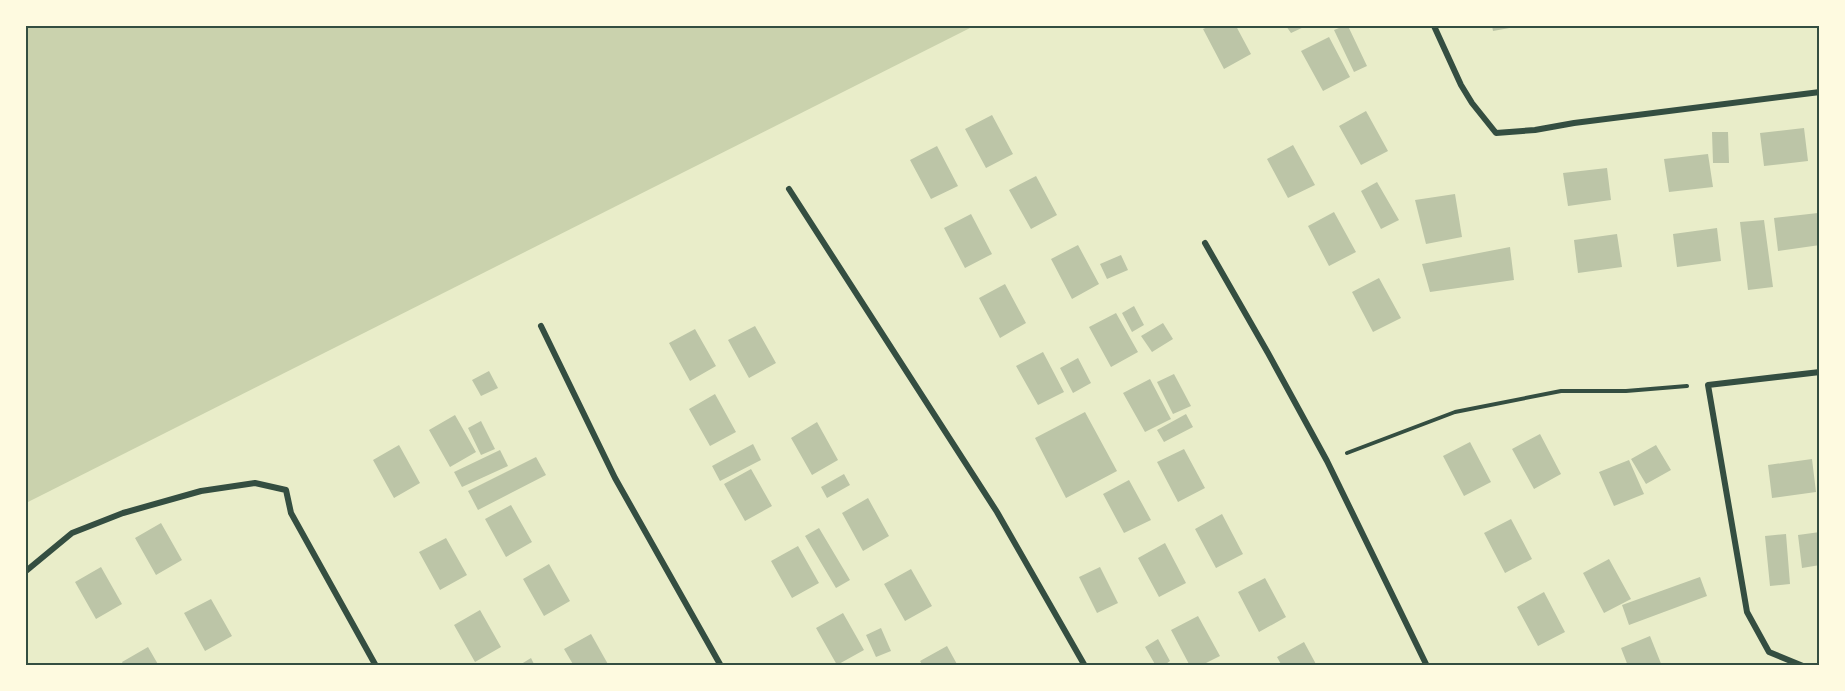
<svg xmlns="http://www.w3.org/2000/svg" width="1845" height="691" font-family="'Golos Text',sans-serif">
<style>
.green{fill:#cad2ad}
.building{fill:#bcc5a7}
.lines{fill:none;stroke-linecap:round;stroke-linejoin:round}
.path{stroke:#344e41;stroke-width:4}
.minor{stroke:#344e41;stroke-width:6}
.neatline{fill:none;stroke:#344e41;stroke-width:2}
</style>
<rect width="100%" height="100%" fill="#e9edc9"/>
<path class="green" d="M 26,26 L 974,26 L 26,503 Z"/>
<path class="building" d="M 1210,26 L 1236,26 L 1251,54 L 1224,69 L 1203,29 Z
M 1286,26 L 1306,26 L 1291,33 Z
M 1344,26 L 1348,26 L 1367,66 L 1354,72 L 1334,30 Z
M 1492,26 L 1515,26 L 1515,27 L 1493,31 Z
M 1329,37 L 1350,77 L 1323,91 L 1301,51 Z
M 1366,111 L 1388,151 L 1361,165 L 1339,126 Z
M 992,115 L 1013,154 L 986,168 L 965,129 Z
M 1804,128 L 1808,161 L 1764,166 L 1760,133 Z
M 1712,132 L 1728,132 L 1729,163 L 1713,163 Z
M 1293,145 L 1315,185 L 1288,198 L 1267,159 Z
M 937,146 L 958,186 L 931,199 L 910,160 Z
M 1708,154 L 1713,187 L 1669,192 L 1664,159 Z
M 1607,168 L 1611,200 L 1568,206 L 1563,173 Z
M 1036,176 L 1057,215 L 1031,229 L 1009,190 Z
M 1377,182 L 1399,220 L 1381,229 L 1361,191 Z
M 1455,194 L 1462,237 L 1426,244 L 1415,200 Z
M 1334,212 L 1356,252 L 1329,266 L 1308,226 Z
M 1818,213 L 1820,245 L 1778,251 L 1774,218 Z
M 971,214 L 992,254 L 965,268 L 944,228 Z
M 1764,220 L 1773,287 L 1748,290 L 1740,222 Z
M 1717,228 L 1721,261 L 1677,267 L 1673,234 Z
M 1617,234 L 1622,267 L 1578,273 L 1574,240 Z
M 1078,245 L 1099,284 L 1072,299 L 1051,259 Z
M 1510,247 L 1514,280 L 1430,292 L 1422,264 Z
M 1121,255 L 1128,270 L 1107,279 L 1100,264 Z
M 1379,278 L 1401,318 L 1373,332 L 1352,292 Z
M 1005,284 L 1026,323 L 1000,338 L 979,298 Z
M 1134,306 L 1144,325 L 1132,332 L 1122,313 Z
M 1116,313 L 1138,352 L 1111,367 L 1089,327 Z
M 1163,323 L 1173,339 L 1152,352 L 1141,336 Z
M 755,326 L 776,363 L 749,378 L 728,340 Z
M 695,329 L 716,366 L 690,381 L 669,343 Z
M 1043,352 L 1064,392 L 1038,405 L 1016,366 Z
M 1078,358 L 1091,383 L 1073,393 L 1060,368 Z
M 489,371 L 498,388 L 481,396 L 472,380 Z
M 1174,374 L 1191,406 L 1173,414 L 1157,382 Z
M 1150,379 L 1171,419 L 1145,432 L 1123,393 Z
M 715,394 L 736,432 L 710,446 L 689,409 Z
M 1085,412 L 1117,471 L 1066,498 L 1035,438 Z
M 1186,414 L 1193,427 L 1164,442 L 1157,430 Z
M 455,415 L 476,452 L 450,467 L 429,430 Z
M 481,421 L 495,449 L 481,455 L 468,428 Z
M 817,422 L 838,460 L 812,475 L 791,438 Z
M 1540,434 L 1561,474 L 1534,489 L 1512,449 Z
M 1470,442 L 1491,482 L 1464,496 L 1443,456 Z
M 753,444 L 761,460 L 720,481 L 712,466 Z
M 399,445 L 420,483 L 394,498 L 373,460 Z
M 1656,445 L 1671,470 L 1646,484 L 1631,459 Z
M 1184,449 L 1205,488 L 1178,502 L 1157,462 Z
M 500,450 L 508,466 L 462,487 L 454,472 Z
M 536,457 L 546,475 L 478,510 L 468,491 Z
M 1812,459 L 1816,492 L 1772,498 L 1768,465 Z
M 1629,460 L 1644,494 L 1614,506 L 1599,472 Z
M 751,469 L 772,506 L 745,521 L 724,484 Z
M 844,474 L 850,485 L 827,498 L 821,487 Z
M 1129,480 L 1151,520 L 1124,533 L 1103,494 Z
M 868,498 L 889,536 L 863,551 L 842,513 Z
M 511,505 L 532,542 L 506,557 L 485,519 Z
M 1222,514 L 1243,554 L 1216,568 L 1195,529 Z
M 1511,519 L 1532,559 L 1505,573 L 1484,533 Z
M 161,523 L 182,560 L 156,575 L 135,538 Z
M 819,528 L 850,580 L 836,588 L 805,536 Z
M 1820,532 L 1820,565 L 1802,568 L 1798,535 Z
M 1786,534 L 1790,584 L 1770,586 L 1765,536 Z
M 446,538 L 467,575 L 440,590 L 419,552 Z
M 1165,543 L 1186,583 L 1159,597 L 1138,558 Z
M 798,546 L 819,583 L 792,598 L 771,561 Z
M 1609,559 L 1631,599 L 1604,613 L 1583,573 Z
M 549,564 L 570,601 L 544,616 L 523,579 Z
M 101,567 L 122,604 L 96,619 L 75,582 Z
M 1100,567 L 1118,603 L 1097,613 L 1079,577 Z
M 911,569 L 932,606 L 905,621 L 884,584 Z
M 1700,577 L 1707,596 L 1629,625 L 1622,605 Z
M 1265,578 L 1286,617 L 1259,632 L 1238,592 Z
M 1544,592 L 1565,632 L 1538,646 L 1517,607 Z
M 211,599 L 232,636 L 205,651 L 184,613 Z
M 480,610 L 501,647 L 475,662 L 454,625 Z
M 843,613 L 864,650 L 837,665 L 816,628 Z
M 1198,616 L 1220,656 L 1200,666 L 1190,666 L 1171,630 Z
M 881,628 L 891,651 L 876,657 L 866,635 Z
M 591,634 L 609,666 L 574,666 L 564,649 Z
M 1650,636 L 1662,666 L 1628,666 L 1621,648 Z
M 1158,639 L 1170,661 L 1163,666 L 1156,666 L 1145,647 Z
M 1304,642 L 1317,666 L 1282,666 L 1277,657 Z
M 947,646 L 958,666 L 923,666 L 920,661 Z
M 148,647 L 159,666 L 124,666 L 122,662 Z
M 531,658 L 535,666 L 518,666 Z"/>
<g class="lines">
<path class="path" d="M 1347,453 L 1455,412 L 1561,391 L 1626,391 L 1687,386"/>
<path class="minor" d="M 1434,26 L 1461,85 L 1472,103 L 1496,133 L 1535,130 L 1574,123 L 1820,92
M 789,189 L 997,512 L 1085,666
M 1205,243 L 1268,353 L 1327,461 L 1427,666
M 541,326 L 615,478 L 721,666
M 26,571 L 72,533 L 123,513 L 201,491 L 255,483 L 286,490 L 291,513 L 376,666
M 1803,666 L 1769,652 L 1747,612 L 1708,385 L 1820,372"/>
</g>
<rect width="1845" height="691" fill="none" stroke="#fefae0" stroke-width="54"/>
<rect x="27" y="27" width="1791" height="637" class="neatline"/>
</svg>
